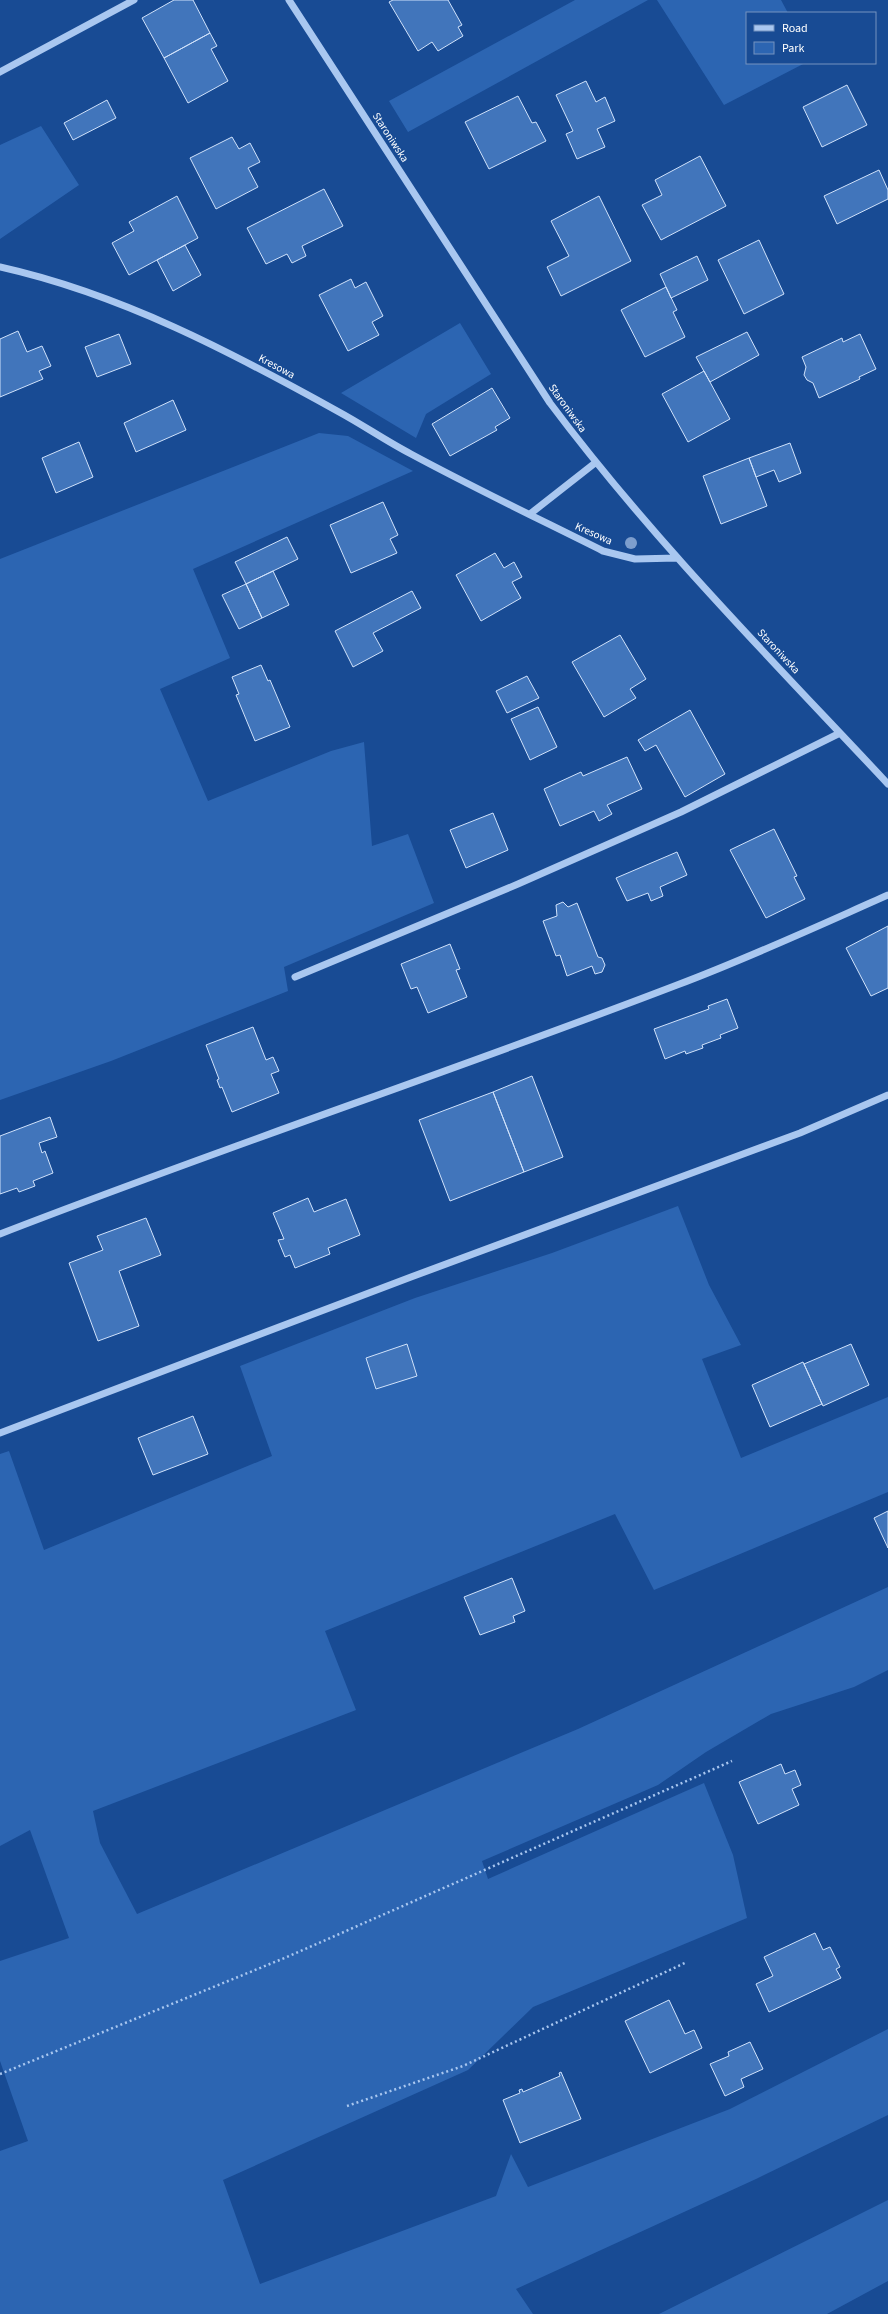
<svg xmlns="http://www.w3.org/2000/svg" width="888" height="2314" font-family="'Source Sans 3',sans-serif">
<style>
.green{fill:#2c65b2}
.building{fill:#4175bb;stroke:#d0e2fb}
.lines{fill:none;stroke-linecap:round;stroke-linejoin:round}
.path{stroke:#a9c7f0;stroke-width:2.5;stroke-dasharray:2 3;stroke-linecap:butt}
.minor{stroke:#a9c7f0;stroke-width:7}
.tree{fill:#7d9ecd}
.labels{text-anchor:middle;stroke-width:3;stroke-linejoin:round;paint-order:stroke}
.street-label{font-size:11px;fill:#fff;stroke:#184b94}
</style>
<rect width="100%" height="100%" fill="#184b94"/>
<path class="green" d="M 575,0 L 648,0 L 408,132 L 389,101 Z
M 657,0 L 781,0 L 788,13 L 747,13 L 747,63 L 805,63 L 724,105 Z
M 41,126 L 79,185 L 0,239 L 0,145 Z
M 460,323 L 491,374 L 426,414 L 416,438 L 341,393 Z
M 319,433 L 348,436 L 413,471 L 193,569 L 230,658 L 160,689 L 208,801 L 331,751 L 364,742 L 372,846 L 408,834 L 434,903 L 284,967 L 288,991 L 111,1061 L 0,1100 L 0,559 Z
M 678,1206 L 709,1285 L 741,1345 L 702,1359 L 741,1458 L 888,1397 L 888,1492 L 654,1590 L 615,1514 L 325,1631 L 356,1710 L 93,1811 L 100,1843 L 137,1914 L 578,1729 L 888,1587 L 888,1670 L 854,1687 L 771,1714 L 706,1752 L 658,1785 L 482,1861 L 488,1879 L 704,1783 L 733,1855 L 747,1918 L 533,2007 L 468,2070 L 223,2180 L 260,2284 L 496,2196 L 511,2154 L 528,2187 L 730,2109 L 888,2029 L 888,2115 L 756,2179 L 516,2289 L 533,2314 L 0,2314 L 0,2151 L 28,2141 L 0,2061 L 0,1961 L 69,1938 L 30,1830 L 0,1846 L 0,1454 L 9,1451 L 44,1550 L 272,1456 L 240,1366 L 415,1298 L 552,1253 Z
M 888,2200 L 888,2281 L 827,2314 L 659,2314 Z"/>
<path class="building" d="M 174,0 L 193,0 L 210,33 L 164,58 L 142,18 Z
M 393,0 L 448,0 L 462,25 L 458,27 L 463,36 L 438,51 L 432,42 L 418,51 L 389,2 Z
M 210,33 L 217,46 L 211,49 L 228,81 L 188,103 L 164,58 Z
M 586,81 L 596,102 L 605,97 L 615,121 L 597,129 L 605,147 L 577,159 L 566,134 L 573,131 L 556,95 Z
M 847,85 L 867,125 L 822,147 L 803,107 Z
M 518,96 L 532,123 L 536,122 L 546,141 L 489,169 L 465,122 Z
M 107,100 L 116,118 L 73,140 L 64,123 Z
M 232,137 L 239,149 L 250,143 L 260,162 L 248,168 L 258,187 L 216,209 L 190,158 Z
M 700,156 L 726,206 L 661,240 L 642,205 L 662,195 L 655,180 Z
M 879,170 L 888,190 L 888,199 L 837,224 L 824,196 Z
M 324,189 L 343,226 L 302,246 L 306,256 L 292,263 L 287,254 L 266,264 L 247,228 Z
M 177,196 L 198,238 L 129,275 L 112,243 L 134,231 L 129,222 Z
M 599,196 L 631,261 L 561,296 L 547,267 L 569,256 L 551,221 Z
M 759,240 L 784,294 L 744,314 L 718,260 Z
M 185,245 L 201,275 L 173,291 L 157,260 Z
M 697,256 L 708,280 L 671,298 L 660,274 Z
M 351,279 L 355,288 L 366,282 L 383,316 L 372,322 L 379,335 L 348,351 L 319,295 Z
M 666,287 L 677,310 L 673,312 L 685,337 L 645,357 L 621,310 Z
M 18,331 L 27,352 L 42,346 L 51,366 L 39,371 L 43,379 L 0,397 L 0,339 Z
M 747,332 L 759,355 L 710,382 L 696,357 Z
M 119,334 L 131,364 L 97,377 L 85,347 Z
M 860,334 L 876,369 L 859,377 L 860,379 L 819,398 L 813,383 L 807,380 L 804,375 L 806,367 L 802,357 L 842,338 L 843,342 Z
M 704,371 L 730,419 L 688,442 L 662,394 Z
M 492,388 L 510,418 L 495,427 L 497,430 L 450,456 L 432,424 Z
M 173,400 L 186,430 L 136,452 L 124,423 Z
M 79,442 L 93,477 L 56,493 L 42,458 Z
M 790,443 L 801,473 L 779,482 L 774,470 L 756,477 L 749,458 Z
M 749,458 L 767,506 L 721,524 L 703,476 Z
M 383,502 L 398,535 L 390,539 L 397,553 L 351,573 L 330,525 Z
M 287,537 L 298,559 L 246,584 L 235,562 Z
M 495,553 L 504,568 L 514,562 L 522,577 L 512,582 L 521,598 L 481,621 L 456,575 Z
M 273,571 L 289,605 L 262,618 L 246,584 Z
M 246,584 L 262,618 L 239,629 L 222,595 Z
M 412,591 L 421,608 L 373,633 L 383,651 L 353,667 L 335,631 Z
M 620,635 L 646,679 L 630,689 L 636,698 L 604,717 L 572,662 Z
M 261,665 L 268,681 L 270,680 L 290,727 L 255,741 L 236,695 L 239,694 L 232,677 Z
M 527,676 L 539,698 L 507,713 L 496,691 Z
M 538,707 L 557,747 L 530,760 L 511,719 Z
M 690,710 L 725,774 L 685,797 L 656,745 L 645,751 L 638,740 Z
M 627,757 L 642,789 L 607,805 L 612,814 L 599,821 L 594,811 L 560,826 L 544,789 L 581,772 L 583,776 Z
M 493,813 L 508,850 L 466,868 L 450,830 Z
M 774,829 L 797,876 L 794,877 L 805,899 L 766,918 L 730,850 Z
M 677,852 L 687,875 L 660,887 L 663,896 L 651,901 L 648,893 L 627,901 L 616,878 Z
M 563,902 L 568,907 L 577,903 L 598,957 L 602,958 L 605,965 L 602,972 L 595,974 L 592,966 L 567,976 L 560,955 L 556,956 L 543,921 L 557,916 L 556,905 Z
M 888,926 L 888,988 L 871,996 L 846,948 Z
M 450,944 L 460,969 L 456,970 L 467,997 L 428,1013 L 417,987 L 411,989 L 401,964 Z
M 727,999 L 738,1028 L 720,1035 L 721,1038 L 702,1045 L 703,1048 L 686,1054 L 685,1051 L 665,1059 L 654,1029 L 709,1009 L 708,1006 Z
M 253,1027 L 266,1060 L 273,1057 L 279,1071 L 271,1074 L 279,1093 L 232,1112 L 222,1087 L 220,1088 L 217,1080 L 219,1079 L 206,1045 Z
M 532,1076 L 563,1157 L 524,1172 L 493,1092 Z
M 493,1092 L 524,1172 L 450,1201 L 419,1120 Z
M 50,1117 L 57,1137 L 39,1143 L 42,1153 L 45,1151 L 53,1173 L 33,1181 L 35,1186 L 19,1192 L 17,1188 L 0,1194 L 0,1136 Z
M 308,1198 L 314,1212 L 346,1199 L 360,1235 L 328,1248 L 330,1254 L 295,1268 L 290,1255 L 285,1257 L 278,1240 L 284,1239 L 273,1213 Z
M 146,1218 L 161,1255 L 119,1271 L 139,1326 L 98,1341 L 69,1263 L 103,1250 L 97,1236 Z
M 407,1344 L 417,1376 L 376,1389 L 366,1358 Z
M 851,1344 L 869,1385 L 823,1406 L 804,1364 Z
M 803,1362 L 822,1404 L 770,1427 L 752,1385 Z
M 193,1416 L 208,1454 L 153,1475 L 138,1438 Z
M 888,1511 L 888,1548 L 874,1518 Z
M 512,1578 L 525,1611 L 513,1616 L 515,1622 L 480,1635 L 464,1597 Z
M 781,1764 L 785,1774 L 795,1770 L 801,1785 L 792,1789 L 799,1805 L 758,1824 L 739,1782 Z
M 815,1933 L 823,1950 L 830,1947 L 840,1967 L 836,1969 L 841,1978 L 769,2012 L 756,1984 L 773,1976 L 764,1957 Z
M 669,2000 L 685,2034 L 694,2030 L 702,2048 L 650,2073 L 625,2021 Z
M 750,2042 L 763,2069 L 741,2079 L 744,2087 L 725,2096 L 710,2064 L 729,2056 L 728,2052 Z
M 561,2072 L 581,2119 L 520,2143 L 503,2100 L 520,2093 L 519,2090 L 522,2089 L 523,2092 L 560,2076 L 559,2073 Z"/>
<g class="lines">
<path class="path" d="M 0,2074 L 287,1957 L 732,1761
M 347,2106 L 463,2066 L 687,1962"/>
<path class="minor" d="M 289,0 L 550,403 C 652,539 772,660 888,784
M 0,72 L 134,0
M 0,267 C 121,294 231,352 339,412 C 363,425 386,441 411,454 C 474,488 539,519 603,551 L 635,559 L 677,558
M 530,514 L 595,463
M 295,977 L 518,884 L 681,812 L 840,733
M 0,1234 C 224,1147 453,1071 677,985 C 749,958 818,926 888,895
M 0,1433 L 411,1277 L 800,1133 L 888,1095"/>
</g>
<circle class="tree" cx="631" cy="543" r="6"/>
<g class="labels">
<g class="street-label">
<text transform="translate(391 137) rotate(57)" y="4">Staroniwska</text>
<text transform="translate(277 366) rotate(28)" y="4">Kresowa</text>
<text transform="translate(568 408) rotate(54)" y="4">Staroniwska</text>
<text transform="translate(594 533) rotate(24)" y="4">Kresowa</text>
<text transform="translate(779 651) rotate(47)" y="4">Staroniwska</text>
</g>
</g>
<rect x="746" y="12" width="130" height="52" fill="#184b94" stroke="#7493bf"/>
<rect x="754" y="25" width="20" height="6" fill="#a9c7f0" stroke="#7493bf"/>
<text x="782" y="32" font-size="12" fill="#ffffff">Road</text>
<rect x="754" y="42" width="20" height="12" fill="#2c65b2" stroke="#7493bf"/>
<text x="782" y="52" font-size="12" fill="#ffffff">Park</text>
</svg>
